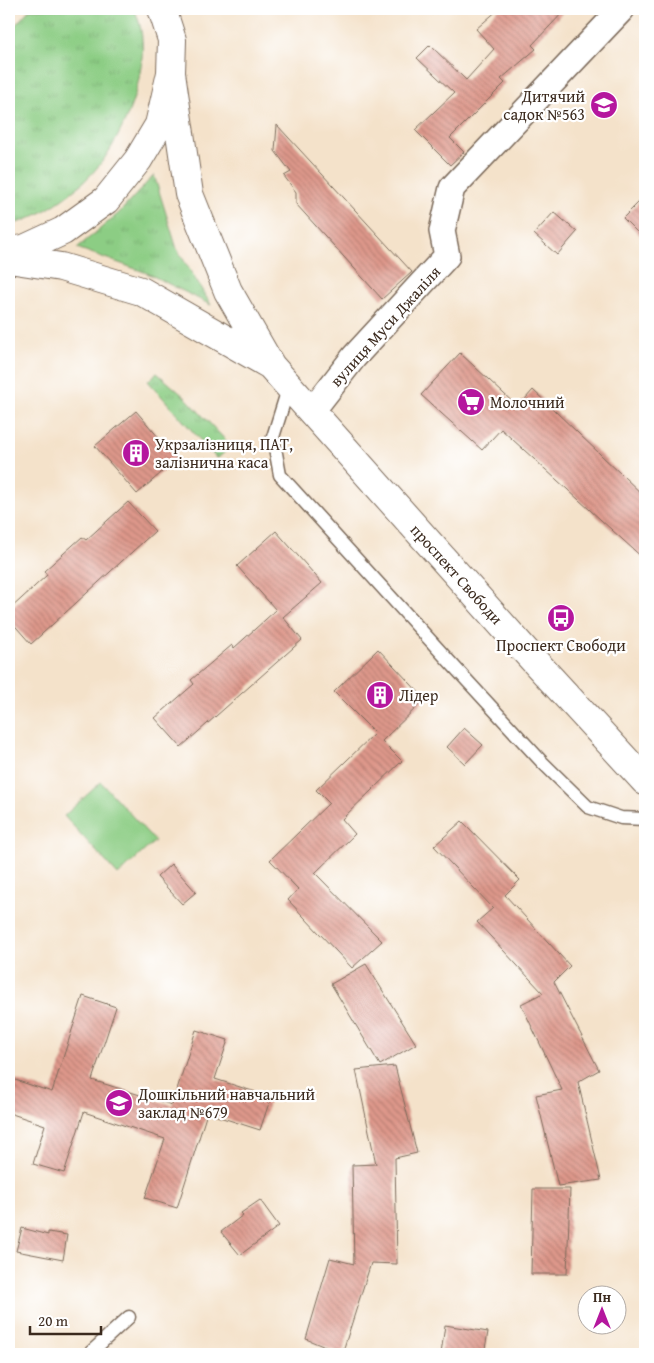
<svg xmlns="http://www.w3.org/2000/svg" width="654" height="1363" font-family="'Gentium Book Plus',serif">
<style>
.grass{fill:url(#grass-tufts);stroke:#647c51}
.garden{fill:#8ccd84;stroke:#647c51}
.building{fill:url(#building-back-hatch)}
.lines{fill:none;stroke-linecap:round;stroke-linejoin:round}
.service-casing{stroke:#7c6a5a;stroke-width:15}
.minor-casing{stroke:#7c6a5a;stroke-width:28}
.tertiary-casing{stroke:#7c6a5a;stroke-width:30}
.service{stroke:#fff;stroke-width:12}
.minor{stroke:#fff;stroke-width:25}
.tertiary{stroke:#fff;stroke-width:28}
.labels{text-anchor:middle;stroke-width:4.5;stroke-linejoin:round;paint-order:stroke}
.poi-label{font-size:16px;fill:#3b2a1e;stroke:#fff;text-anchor:start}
.street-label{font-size:16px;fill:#3b2a1e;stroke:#fff}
</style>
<defs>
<pattern id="grass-tufts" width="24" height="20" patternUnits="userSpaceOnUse" patternTransform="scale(1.25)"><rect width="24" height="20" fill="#8ccd84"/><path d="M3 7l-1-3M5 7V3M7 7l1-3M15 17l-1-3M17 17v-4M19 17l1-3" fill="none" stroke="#7ab072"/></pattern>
<pattern id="building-back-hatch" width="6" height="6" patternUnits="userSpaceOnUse" patternTransform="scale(1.25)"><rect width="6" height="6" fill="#de988b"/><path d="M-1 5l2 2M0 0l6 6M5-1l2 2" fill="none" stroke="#b57c71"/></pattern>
</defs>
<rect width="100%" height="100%" fill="#fff"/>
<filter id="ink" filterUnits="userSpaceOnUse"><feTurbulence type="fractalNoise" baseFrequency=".02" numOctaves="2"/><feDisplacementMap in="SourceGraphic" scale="10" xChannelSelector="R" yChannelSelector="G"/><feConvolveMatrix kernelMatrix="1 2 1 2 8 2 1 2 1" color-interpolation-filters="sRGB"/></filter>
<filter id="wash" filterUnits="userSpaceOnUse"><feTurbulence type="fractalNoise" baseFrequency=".0096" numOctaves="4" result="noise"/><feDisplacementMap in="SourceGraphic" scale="20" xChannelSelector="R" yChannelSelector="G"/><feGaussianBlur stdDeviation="1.12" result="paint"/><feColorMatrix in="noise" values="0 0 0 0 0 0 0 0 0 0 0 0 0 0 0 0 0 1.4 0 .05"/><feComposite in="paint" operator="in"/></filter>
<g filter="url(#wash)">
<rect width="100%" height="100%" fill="#f4e2ca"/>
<path class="grass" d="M 30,9 L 134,9 C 156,51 131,119 106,156 C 87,185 43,218 9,225 L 9,32 Z
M 154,175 L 177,249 L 211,305 L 147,273 L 77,248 L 119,213 Z
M 157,373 L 186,398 L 231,446 L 217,459 L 148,381 Z"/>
<path class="garden" d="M 101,782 L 155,841 L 118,875 L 64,816 Z"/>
<g id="blocks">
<path class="building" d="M 499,9 L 566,9 L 532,45 L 536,49 L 501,79 L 505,83 L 450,138 L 464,152 L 450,165 L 415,130 L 454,93 L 417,58 L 430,45 L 466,80 L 494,49 L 476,29 Z
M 277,125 L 412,272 L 382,299 L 296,204 L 296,192 L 284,176 L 291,172 L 275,151 Z
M 645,196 L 645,240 L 623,218 Z
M 554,212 L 577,232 L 557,255 L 534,234 Z
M 460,353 L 518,407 L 533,390 L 645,497 L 645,560 L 501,429 L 482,450 L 421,395 Z
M 136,411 L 177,459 L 137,494 L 95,446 Z
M 128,502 L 155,531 L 31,644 L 9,619 L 9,610 L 47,575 L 44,571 L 82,537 L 86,540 Z
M 276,531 L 322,583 L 283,617 L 302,640 L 181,747 L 155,718 L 194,684 L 191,680 L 232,645 L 234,648 L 276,610 L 237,566 Z
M 378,649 L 425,699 L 382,741 L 402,761 L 342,819 L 355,834 L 315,873 L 382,941 L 352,968 L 288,900 L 298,889 L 270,860 L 329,803 L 316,790 L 375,733 L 334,692 Z
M 464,728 L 483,745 L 465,764 L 447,747 Z
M 462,821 L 520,880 L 505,895 L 570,966 L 554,982 L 599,1070 L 578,1082 L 601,1180 L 558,1186 L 536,1095 L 562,1090 L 521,1004 L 543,993 L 477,922 L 493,908 L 434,846 Z
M 171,864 L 196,892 L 182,904 L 157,877 Z
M 366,964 L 416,1044 L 380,1065 L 331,984 Z
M 83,996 L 116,1007 L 92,1080 L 172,1105 L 196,1030 L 228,1040 L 215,1079 L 271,1097 L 260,1130 L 207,1113 L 177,1208 L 145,1198 L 165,1139 L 84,1112 L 64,1173 L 33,1164 L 45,1125 L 9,1113 L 9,1078 L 52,1092 Z
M 395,1066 L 417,1153 L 395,1158 L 397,1264 L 371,1263 L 342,1354 L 306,1339 L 330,1258 L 354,1264 L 352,1165 L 376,1164 L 356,1070 Z
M 533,1189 L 570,1189 L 567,1274 L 531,1274 Z
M 260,1200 L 279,1226 L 240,1255 L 221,1232 L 243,1215 L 241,1213 Z
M 22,1228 L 48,1235 L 48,1232 L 67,1235 L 63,1260 L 16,1251 Z
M 445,1325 L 488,1332 L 484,1354 L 441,1354 Z"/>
</g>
</g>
<g filter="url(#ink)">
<use href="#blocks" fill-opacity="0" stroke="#7c6a5a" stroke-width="1"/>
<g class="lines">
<g class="service-casing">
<path id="service" d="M 289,386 L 273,437 L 280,475 L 449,661 L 542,762 L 588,807 L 621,818 L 645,819
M 89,1354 L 129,1317"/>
</g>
<g class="minor-casing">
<path id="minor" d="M 312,411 L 354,357 L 447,256 L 442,231 L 452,188 L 622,9"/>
</g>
<g class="tertiary-casing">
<path id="tertiary" d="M 171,73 L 189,194 L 228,291 L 271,366 L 528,654 L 645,781
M 9,251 L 24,249 L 63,231 L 106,200 L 138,160 L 159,125 L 171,73 L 172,40 L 162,9
M 9,259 L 61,267 L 141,291 L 270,365"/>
</g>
<use href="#service" class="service"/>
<use href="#minor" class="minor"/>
<use href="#tertiary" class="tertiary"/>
</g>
</g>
<defs>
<g id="school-disc" transform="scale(1.4375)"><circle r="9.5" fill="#b5179e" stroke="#fff"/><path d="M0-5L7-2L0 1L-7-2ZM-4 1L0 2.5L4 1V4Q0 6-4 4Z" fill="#fff"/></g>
<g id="supermarket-disc" transform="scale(1.4375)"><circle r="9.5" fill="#b5179e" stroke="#fff"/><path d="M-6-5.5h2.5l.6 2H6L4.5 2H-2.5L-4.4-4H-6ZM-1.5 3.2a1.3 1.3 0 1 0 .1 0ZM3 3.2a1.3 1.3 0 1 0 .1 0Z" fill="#fff"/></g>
<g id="building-disc" transform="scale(1.4375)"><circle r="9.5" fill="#b5179e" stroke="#fff"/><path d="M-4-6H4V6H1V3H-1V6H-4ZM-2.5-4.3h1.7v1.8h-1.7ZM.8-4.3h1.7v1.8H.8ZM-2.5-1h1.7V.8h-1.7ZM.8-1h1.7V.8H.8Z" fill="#fff"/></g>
<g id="bus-disc" transform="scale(1.4375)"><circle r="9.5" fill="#b5179e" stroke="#fff"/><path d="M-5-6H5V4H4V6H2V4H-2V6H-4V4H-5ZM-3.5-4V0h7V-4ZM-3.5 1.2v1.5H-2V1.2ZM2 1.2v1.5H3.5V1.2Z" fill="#fff"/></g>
</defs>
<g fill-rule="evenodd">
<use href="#school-disc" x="604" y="105"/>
<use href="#supermarket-disc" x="471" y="402"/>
<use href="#building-disc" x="136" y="453"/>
<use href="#bus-disc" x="561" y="618"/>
<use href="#building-disc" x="380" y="695"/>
<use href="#school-disc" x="119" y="1103"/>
</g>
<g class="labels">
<g class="poi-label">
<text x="585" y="102" text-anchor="end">Дитячий<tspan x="585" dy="18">садок №563</tspan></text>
<text x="490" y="408">Молочний</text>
<text x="155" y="450">Укрзалізниця, ПАТ,<tspan x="155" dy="18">залізнична каса</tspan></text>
<text x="561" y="651" text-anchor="middle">Проспект Свободи</text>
<text x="399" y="701">Лідер</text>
<text x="138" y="1100">Дошкільний навчальний<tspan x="138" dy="18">заклад №679</tspan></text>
</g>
<g class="street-label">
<text transform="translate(385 326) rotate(-48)" y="6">вулиця Муси Джаліля</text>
<text transform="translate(457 574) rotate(48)" y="6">проспект Свободи</text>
</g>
</g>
<rect width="654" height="1363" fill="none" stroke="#fff" stroke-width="30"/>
<g transform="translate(602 1310)"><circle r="24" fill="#ffffff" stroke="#b1aaa5"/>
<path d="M0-4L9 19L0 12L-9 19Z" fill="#b5179e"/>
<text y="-8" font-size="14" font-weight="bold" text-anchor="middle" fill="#3b2a1e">Пн</text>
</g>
<path d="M30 1326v8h71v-8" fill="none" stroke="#3b2a1e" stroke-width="2.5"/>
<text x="38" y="1326" font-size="15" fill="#3b2a1e" stroke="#ffffff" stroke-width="4" paint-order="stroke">20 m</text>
</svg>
